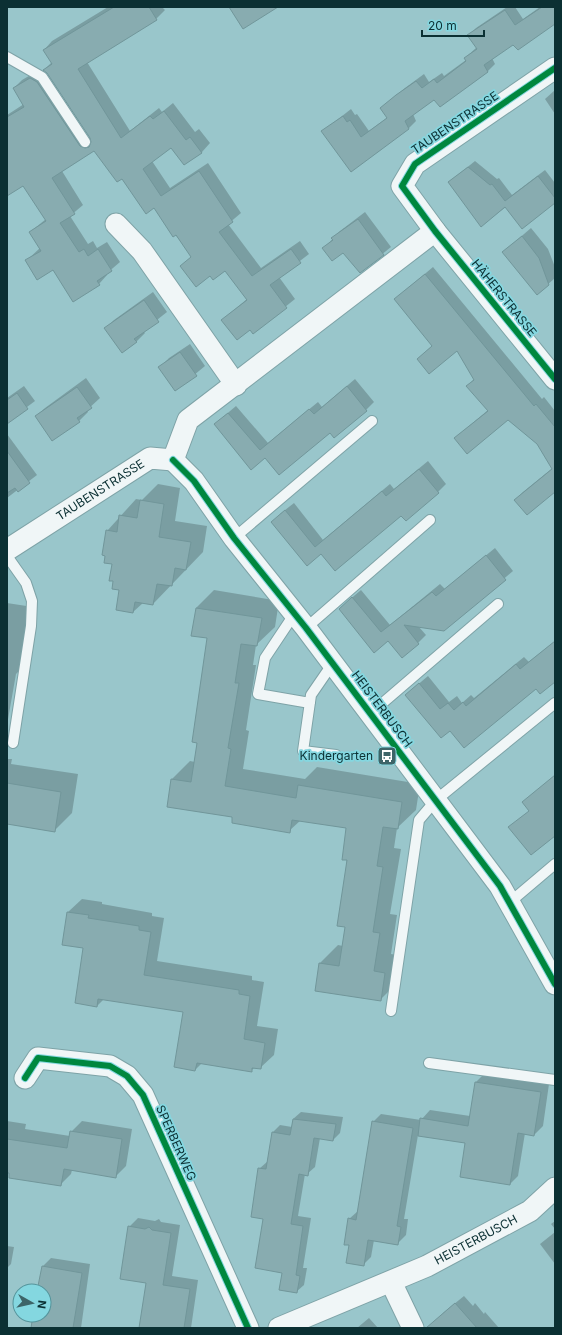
<svg xmlns="http://www.w3.org/2000/svg" width="562" height="1335" font-family="Inter,sans-serif">
<style>
.shadow{fill:#0003}
.building{fill:#88acb0;stroke:#71969a}
.lines{fill:none;stroke-linecap:round;stroke-linejoin:round}
.service-casing{stroke:#7ea3a7;stroke-width:12}
.minor-casing{stroke:#7ea3a7;stroke-width:23}
.service{stroke:#f0f6f7;stroke-width:10}
.minor{stroke:#f0f6f7;stroke-width:21}
.cycleway-casing{stroke:#84d7e0;stroke-width:8}
.cycleway{stroke:#00873e;stroke-width:6}
.labels{text-anchor:middle;stroke-width:3.5;stroke-linejoin:round;paint-order:stroke}
.street-label{font-size:12px;fill:#0b3033;stroke:#84d7e0}
.poi-label{font-size:12px;fill:#0b3033;stroke:#84d7e0;text-anchor:end}
</style>
<rect width="100%" height="100%" fill="#99c6cb"/>
<path class="shadow" d="M 108,7 L 162,7 L 165,10 L 156,19 L 87,62 L 130,131 L 159,108 L 162,112 L 173,103 L 195,132 L 199,129 L 210,143 L 202,152 L 184,163 L 171,147 L 152,161 L 170,188 L 208,163 L 241,213 L 228,224 L 261,268 L 300,241 L 309,254 L 279,277 L 295,299 L 254,332 L 251,328 L 222,320 L 247,299 L 225,269 L 192,256 L 154,207 L 94,150 L 62,171 L 83,205 L 70,216 L 88,244 L 93,241 L 97,248 L 107,242 L 120,262 L 106,274 L 107,275 L 99,284 L 26,261 L 40,248 L 30,232 L 46,219 L 23,185 L 7,183 L 7,115 L 24,104 L 14,88 L 22,80 L 39,70 L 46,73 L 88,137 L 92,139 L 50,75 L 44,70 L 52,62 L 44,50 L 52,41 Z
M 507,7 L 515,7 L 523,19 L 540,7 L 555,7 L 555,23 L 513,43 L 492,58 L 495,64 L 487,72 L 434,99 L 413,114 L 416,121 L 409,128 L 351,171 L 323,131 L 351,109 L 355,115 L 357,114 L 369,131 L 388,117 L 381,108 L 405,88 L 424,74 L 429,82 L 442,73 L 444,76 L 466,60 L 465,58 L 477,47 L 469,35 L 476,28 Z
M 555,90 L 555,114 L 545,99 Z
M 475,161 L 497,179 L 499,178 L 512,195 L 545,170 L 555,183 L 555,202 L 506,207 L 481,225 L 449,182 Z
M 365,212 L 391,247 L 360,272 L 343,252 L 324,248 L 340,231 Z
M 531,228 L 548,249 L 555,267 L 555,278 L 537,294 L 503,252 Z
M 433,267 L 542,399 L 544,397 L 555,411 L 555,464 L 538,443 L 508,419 L 455,438 L 488,410 L 467,386 L 474,379 L 457,350 L 418,359 L 433,345 L 395,299 Z
M 153,292 L 167,312 L 143,331 L 145,333 L 136,342 L 106,328 L 114,320 Z
M 190,344 L 205,366 L 176,390 L 160,367 L 169,358 Z
M 86,378 L 100,398 L 87,410 L 88,412 L 79,421 L 52,440 L 36,416 L 45,408 Z
M 355,379 L 374,402 L 366,410 L 334,437 L 330,432 L 265,457 L 223,417 L 236,406 L 268,443 L 318,402 L 322,407 Z
M 24,386 L 35,401 L 7,422 L 7,398 Z
M 7,434 L 37,475 L 7,498 Z
M 428,461 L 446,484 L 438,492 L 321,553 L 307,564 L 280,514 L 294,503 L 323,540 L 390,484 L 394,489 Z
M 555,466 L 555,490 L 515,500 L 523,492 Z
M 158,484 L 180,488 L 175,521 L 207,526 L 203,552 L 153,604 L 143,603 L 133,612 L 114,580 L 113,563 L 107,531 L 136,499 L 142,500 Z
M 495,548 L 513,571 L 444,630 L 419,627 L 426,635 L 418,643 L 389,640 L 348,601 L 361,590 L 390,625 L 440,584 L 445,589 Z
M 214,590 L 279,601 L 275,627 L 256,645 L 253,665 L 256,665 L 246,730 L 249,731 L 243,769 L 305,779 L 317,767 L 420,784 L 416,810 L 397,828 L 394,848 L 401,849 L 390,914 L 397,915 L 391,954 L 403,956 L 398,982 L 380,1000 L 316,990 L 320,963 L 338,945 L 343,946 L 346,927 L 347,828 L 301,820 L 289,831 L 233,816 L 168,806 L 172,779 L 190,761 L 195,762 L 208,638 L 196,608 Z
M 7,603 L 33,607 L 24,666 L 16,674 L 7,725 Z
M 555,641 L 555,680 L 536,688 L 464,746 L 415,687 L 428,676 L 449,702 L 457,696 L 462,703 L 471,695 L 474,698 L 524,657 L 529,662 Z
M 7,759 L 12,759 L 11,764 L 78,774 L 72,813 L 54,831 L 7,823 Z
M 82,899 L 102,902 L 102,904 L 152,913 L 152,916 L 164,918 L 157,961 L 252,976 L 252,980 L 264,982 L 257,1026 L 278,1029 L 274,1055 L 260,1068 L 255,1067 L 251,1071 L 202,1063 L 195,1070 L 184,1012 L 104,999 L 97,1006 L 84,948 L 68,912 Z
M 484,1074 L 549,1084 L 543,1126 L 534,1135 L 525,1133 L 518,1176 L 510,1184 L 466,1143 L 418,1135 L 404,1219 L 408,1219 L 406,1235 L 398,1243 L 374,1240 L 371,1257 L 363,1265 L 350,1245 L 349,1219 L 358,1211 L 373,1122 L 381,1114 L 421,1120 L 430,1110 L 470,1116 L 476,1082 Z
M 301,1112 L 343,1117 L 340,1133 L 333,1140 L 320,1138 L 315,1167 L 307,1174 L 305,1174 L 298,1216 L 311,1218 L 303,1268 L 307,1268 L 304,1285 L 296,1292 L 283,1272 L 264,1218 L 259,1169 L 268,1161 L 273,1132 L 280,1125 L 292,1127 L 293,1119 Z
M 7,1121 L 26,1124 L 25,1129 L 70,1136 L 71,1132 L 82,1121 L 132,1129 L 126,1166 L 115,1177 L 72,1170 L 71,1174 L 60,1185 L 7,1172 Z
M 138,1218 L 155,1221 L 159,1219 L 161,1222 L 180,1225 L 172,1276 L 198,1280 L 191,1328 L 140,1328 L 147,1282 L 129,1227 Z
M 555,1221 L 555,1229 L 551,1224 Z
M 555,1232 L 555,1264 L 540,1244 Z
M 7,1246 L 14,1247 L 11,1264 L 7,1268 Z
M 51,1258 L 90,1264 L 81,1328 L 32,1328 L 35,1315 L 44,1315 L 44,1291 L 39,1291 L 42,1267 Z
M 464,1296 L 473,1306 L 475,1303 L 484,1314 L 485,1312 L 499,1328 L 440,1328 L 443,1313 Z
M 369,1318 L 378,1328 L 357,1328 Z"/>
<path class="building" d="M 114,7 L 149,7 L 157,20 L 78,69 L 121,138 L 150,116 L 153,119 L 164,111 L 186,140 L 190,137 L 202,153 L 184,165 L 171,148 L 143,169 L 161,196 L 199,171 L 233,222 L 219,232 L 252,276 L 291,249 L 301,263 L 270,285 L 287,308 L 253,334 L 250,330 L 237,340 L 221,320 L 247,300 L 225,271 L 213,280 L 210,276 L 196,287 L 180,266 L 191,257 L 176,235 L 173,237 L 154,208 L 146,214 L 122,179 L 117,182 L 94,151 L 52,178 L 75,214 L 60,223 L 79,252 L 84,249 L 88,256 L 98,249 L 112,271 L 97,281 L 100,285 L 73,302 L 53,270 L 37,280 L 25,260 L 41,251 L 29,232 L 46,221 L 23,186 L 7,196 L 7,117 L 24,107 L 13,88 L 30,78 L 37,82 L 80,146 L 85,148 L 89,147 L 91,142 L 90,138 L 47,73 L 43,70 L 52,64 L 43,50 Z
M 229,7 L 278,7 L 243,29 Z
M 542,7 L 555,7 L 555,24 L 518,50 L 513,45 L 484,65 L 488,72 L 440,107 L 434,100 L 405,121 L 409,129 L 351,172 L 321,131 L 343,116 L 347,122 L 350,120 L 361,137 L 387,118 L 380,108 L 396,95 L 416,81 L 422,88 L 434,79 L 437,83 L 466,61 L 464,58 L 477,49 L 467,35 L 505,10 L 515,25 Z
M 468,167 L 490,185 L 492,184 L 505,201 L 538,176 L 555,198 L 555,203 L 522,229 L 505,207 L 481,227 L 448,182 Z
M 358,219 L 384,255 L 360,273 L 343,253 L 332,261 L 322,248 L 333,240 L 331,238 Z
M 522,236 L 539,258 L 549,285 L 537,295 L 502,252 Z
M 425,274 L 534,406 L 536,404 L 555,427 L 555,492 L 527,515 L 514,500 L 552,469 L 537,444 L 508,420 L 467,454 L 454,438 L 488,411 L 466,386 L 474,380 L 457,351 L 429,374 L 417,359 L 432,346 L 394,299 Z
M 144,300 L 159,322 L 134,339 L 137,342 L 122,353 L 104,328 Z
M 180,352 L 197,376 L 175,391 L 158,367 Z
M 347,386 L 367,411 L 334,438 L 330,433 L 279,475 L 265,458 L 251,470 L 214,424 L 228,413 L 260,450 L 309,409 L 314,414 Z
M 77,387 L 92,408 L 77,418 L 80,422 L 52,441 L 35,416 Z
M 17,393 L 28,409 L 7,424 L 7,400 Z
M 7,451 L 30,483 L 18,492 L 15,488 L 7,493 Z
M 419,469 L 439,493 L 406,521 L 401,516 L 335,571 L 321,554 L 307,566 L 271,522 L 285,510 L 315,547 L 382,491 L 386,496 Z
M 140,500 L 164,504 L 159,537 L 191,542 L 186,570 L 175,568 L 172,586 L 157,584 L 153,605 L 135,602 L 133,613 L 116,610 L 119,590 L 112,589 L 113,581 L 109,581 L 112,564 L 104,563 L 105,556 L 102,555 L 106,530 L 117,532 L 119,515 L 137,518 Z
M 486,555 L 506,580 L 444,631 L 404,625 L 419,644 L 402,658 L 388,641 L 374,653 L 339,609 L 352,597 L 381,632 L 432,592 L 436,596 Z
M 196,608 L 262,618 L 257,646 L 241,644 L 235,683 L 239,683 L 228,748 L 231,749 L 225,786 L 296,798 L 298,785 L 402,802 L 398,829 L 383,827 L 377,866 L 383,867 L 373,932 L 380,933 L 374,971 L 385,973 L 381,1001 L 315,991 L 319,963 L 339,966 L 345,927 L 337,926 L 347,860 L 342,860 L 346,828 L 292,820 L 290,833 L 232,823 L 232,817 L 167,807 L 171,779 L 191,782 L 197,743 L 192,742 L 207,638 L 191,636 Z
M 555,641 L 555,682 L 540,694 L 536,689 L 464,748 L 450,731 L 441,738 L 405,695 L 419,683 L 440,709 L 448,703 L 454,710 L 463,702 L 466,706 L 516,664 L 520,669 Z
M 555,775 L 555,836 L 531,855 L 508,827 L 529,811 L 522,802 Z
M 7,783 L 61,792 L 55,832 L 7,824 Z
M 67,912 L 89,915 L 88,918 L 139,926 L 139,930 L 151,932 L 144,975 L 239,990 L 239,994 L 250,996 L 244,1039 L 265,1043 L 261,1069 L 252,1068 L 252,1072 L 197,1063 L 195,1071 L 174,1067 L 183,1012 L 98,999 L 97,1007 L 75,1003 L 83,948 L 62,945 Z
M 475,1082 L 541,1092 L 534,1136 L 518,1133 L 510,1185 L 460,1177 L 465,1143 L 418,1136 L 420,1118 L 468,1126 Z
M 293,1119 L 336,1124 L 333,1141 L 314,1138 L 308,1176 L 299,1174 L 291,1224 L 303,1226 L 296,1275 L 300,1276 L 297,1293 L 279,1290 L 282,1273 L 255,1268 L 263,1219 L 251,1217 L 258,1168 L 266,1169 L 272,1132 L 290,1135 Z
M 372,1121 L 413,1128 L 397,1226 L 401,1227 L 398,1245 L 368,1240 L 364,1266 L 346,1263 L 349,1245 L 344,1245 L 348,1218 L 356,1220 Z
M 70,1131 L 122,1139 L 116,1178 L 64,1169 L 61,1186 L 9,1178 L 9,1173 L 7,1173 L 7,1139 L 67,1148 Z
M 128,1226 L 145,1229 L 149,1227 L 152,1230 L 171,1233 L 163,1285 L 190,1289 L 184,1328 L 139,1328 L 146,1283 L 120,1279 Z
M 42,1266 L 82,1273 L 73,1328 L 31,1328 L 33,1315 L 44,1315 L 44,1291 L 37,1291 Z
M 455,1303 L 477,1328 L 426,1328 Z"/>
<g class="lines">
<g class="service-casing">
<path id="service" d="M 7,57 L 42,77 L 85,142
M 234,538 L 372,421
M 7,556 L 26,583 L 32,601 L 31,626 L 13,743
M 295,613 L 265,658 L 258,694 L 310,703
M 306,628 L 430,520
M 333,663 L 311,695 L 303,751 L 336,755
M 371,713 L 498,604
M 509,903 L 555,864
M 391,1011 L 419,820 L 436,800 L 555,703
M 429,1063 L 555,1080"/>
</g>
<g class="minor-casing">
<g id="minor">
<path d="M 555,68 L 415,164 L 402,186 L 435,231 L 555,379"/>
<path d="M 116,224 L 142,251 L 236,385"/>
<path d="M 173,460 L 194,481 L 234,538 L 306,628 L 500,886 L 555,984"/>
<path d="M 173,460 L 188,420 L 435,231"/>
<path id="s1" d="M 7,550 L 150,458 L 173,460"/>
<path d="M 25,1078 L 38,1058 L 110,1066 L 127,1076 L 143,1095 L 248,1328"/>
<path d="M 391,1282 L 413,1328"/>
<path id="s2" d="M 279,1328 L 427,1266 L 530,1211 L 555,1188"/>
</g>
</g>
<use href="#service" class="service"/>
<use href="#minor" class="minor"/>
<g class="cycleway-casing">
<path id="cycleway" d="M 555,68 L 415,164 L 402,186 L 435,231 L 555,379
M 173,460 L 194,481 L 234,538 L 306,628 L 500,886 L 555,984
M 25,1078 L 38,1058 L 110,1066 L 127,1076 L 143,1095 L 248,1328"/>
</g>
<use href="#cycleway" class="cycleway"/>
</g>
<defs>
<g id="bus-square" transform="scale(1)"><rect x="-9" y="-9" width="18" height="18" rx="4" fill="#3d6468" stroke="#84d7e0"/><path d="M-5-6H5V4H4V6H2V4H-2V6H-4V4H-5ZM-3.5-4V0h7V-4ZM-3.5 1.2v1.5H-2V1.2ZM2 1.2v1.5H3.5V1.2Z" fill="#fff"/></g>
</defs>
<g fill-rule="evenodd">
<use href="#bus-square" x="387" y="756"/>
</g>
<g class="labels">
<g class="street-label">
<text transform="translate(455 123) rotate(-34)" y="4">TAUBENSTRASSE</text>
<text transform="translate(504 298) rotate(51)" y="4">HÄHERSTRASSE</text>
<text dy="4" stroke="none"><textPath href="#s1" startOffset="111">TAUBENSTRASSE</textPath></text>
<text transform="translate(382 709) rotate(53)" y="4">HEISTERBUSCH</text>
<text transform="translate(176 1143) rotate(66)" y="4">SPERBERWEG</text>
<text dy="4" stroke="none"><textPath href="#s2" startOffset="216">HEISTERBUSCH</textPath></text>
</g>
<g class="poi-label">
<text x="373" y="760">Kindergarten</text>
</g>
</g>
<rect width="562" height="1335" fill="none" stroke="#0b3033" stroke-width="16"/>
<g transform="translate(32 1303) rotate(98)"><circle r="19" fill="#84d7e0" stroke="#54949b"/>
<path d="M0-3L7 15L0 10L-7 15Z" fill="#3d6468"/>
<text y="-6" font-size="11" font-weight="bold" text-anchor="middle" fill="#0b3033">N</text>
</g>
<path d="M422 30v6h62v-6" fill="none" stroke="#0b3033" stroke-width="2"/>
<text x="428" y="30" font-size="12" fill="#0b3033" stroke="#84d7e0" stroke-width="3" paint-order="stroke">20 m</text>
</svg>
